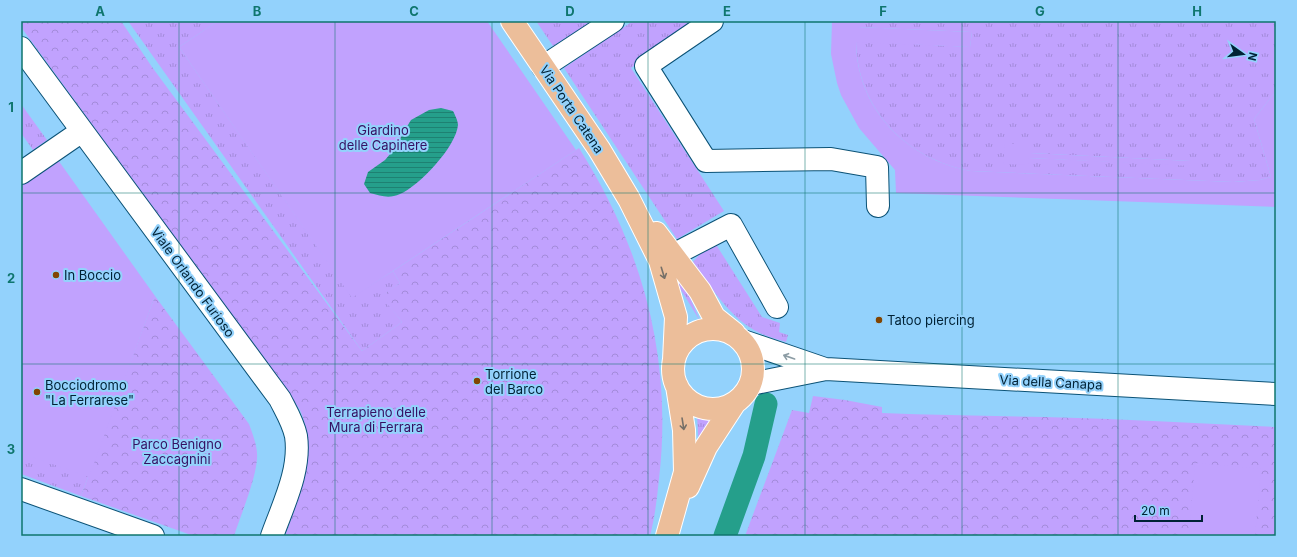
<svg xmlns="http://www.w3.org/2000/svg" width="1297" height="557" font-family="Inter,sans-serif">
<style>
.grass{fill:url(#grass-tufts);fill-rule:evenodd}
.park{fill:url(#park-crowns)}
.garden{fill:#c1a2fe}
.water{fill:url(#water-rules)}
.lines{fill:none;stroke-linecap:round;stroke-linejoin:round}
.canal{stroke:#259f8b;stroke-width:23}
.minor-casing{stroke:#0b5276;stroke-width:24}
.major-casing{stroke:#fff;stroke-width:24}
.minor{stroke:#fff;stroke-width:22}
.major{stroke:#ecbe9a;stroke-width:22}
.oneway{stroke:#767068}
.oneway2{stroke:#8c9ca4}
.grid{fill:none;stroke:#0f766e;stroke-width:1;stroke-opacity:0.55}
.poi-dot{fill:#824501;stroke:#93d2fc;stroke-width:1.5}
.labels{text-anchor:middle;stroke-width:4;stroke-linejoin:round;paint-order:stroke}
.street-label{font-size:13px;fill:#002235;stroke:#93d2fc}
.park-label{font-size:13px;fill:#361062;stroke:#93d2fc}
.poi-label{font-size:13px;fill:#002235;stroke:#93d2fc;text-anchor:start}
.neatline{fill:none;stroke:#0f766e;stroke-width:1.5}
.grid-label{font-size:13px;text-anchor:middle;font-weight:bold;fill:#0f766e}
</style>
<defs>
<pattern id="grass-tufts" width="24" height="20" patternUnits="userSpaceOnUse"><rect width="24" height="20" fill="#c1a2fe"/><path d="M3 7l-1-3M5 7V3M7 7l1-3M15 17l-1-3M17 17v-4M19 17l1-3" fill="none" stroke="#a48bda"/></pattern>
<pattern id="park-crowns" width="20" height="18" patternUnits="userSpaceOnUse"><rect width="20" height="18" fill="#c1a2fe"/><path d="M2 6a3 3 0 1 1 6 0M12 15a3 3 0 1 1 6 0" fill="none" stroke="#a48bda"/></pattern>
<pattern id="water-rules" width="6" height="5" patternUnits="userSpaceOnUse"><rect width="6" height="5" fill="#259f8b"/><path d="M0 2.5h6" fill="none" stroke="#1e8172"/></pattern>
</defs>
<rect width="100%" height="100%" fill="#93d2fc"/>
<path class="grass" d="M 128,21 L 218,21 L 179,47 L 352,297 L 393,271 L 400,283 L 382,296 L 402,322 L 362,351 Z
M 536,21 L 592,21 L 553,46 Z
M 633,21 L 702,21 L 631,68 L 724,211 L 677,239 L 564,68 Z
M 857,21 L 1276,21 L 1276,52 L 1271,52 L 1271,68 L 1276,68 L 1276,91 L 1254,119 L 1271,177 L 1260,180 L 1233,182 L 971,171 C 906,159 857,109 856,41 L 970,47 L 972,32 L 857,27 ZM 1030,153 L 1191,161 L 1191,165 L 1029,158 Z
M 21,104 L 47,140 L 33,150 L 21,133 Z
M 715,243 L 762,317 L 780,323 L 779,332 L 788,335 L 786,342 C 777,339 768,337 760,333 C 730,319 712,288 693,262 L 705,248 Z
M 680,274 L 700,321 L 673,277 Z
M 129,367 L 81,496 L 21,474 L 21,453 L 38,458 Z
M 697,415 L 713,416 L 699,450 Z"/>
<path class="park" d="M 21,21 L 121,21 L 152,67 L 362,351 L 402,322 L 381,296 L 400,283 L 393,271 L 579,148 C 643,249 673,359 659,479 C 657,498 655,517 650,536 L 285,536 C 300,493 319,455 300,410 L 21,27 Z
M 155,296 L 249,424 C 253,435 258,447 257,459 C 255,482 241,514 234,536 L 194,536 L 81,496 Z
M 813,396 L 845,400 L 882,407 L 882,413 C 936,415 991,416 1045,417 C 1122,419 1199,423 1276,427 L 1276,536 L 745,536 L 792,410 L 809,413 Z"/>
<path class="garden" d="M 218,21 L 487,21 L 576,150 L 352,298 L 179,47 Z
M 832,21 L 857,21 L 857,27 L 972,32 L 970,47 L 856,42 C 857,109 906,159 971,171 L 1233,182 L 1260,180 L 1271,177 L 1254,119 L 1276,91 L 1276,207 L 896,193 L 895,170 L 859,128 L 841,95 L 837,83 L 831,54 Z
M 1271,51 L 1276,52 L 1276,68 L 1271,68 Z
M 1005,144 L 1030,144 L 1030,153 L 1191,161 L 1191,166 L 1029,158 L 1028,165 L 1003,164 Z
M 58,160 L 155,296 L 89,477 L 21,453 L 21,186 Z
M 1195,463 L 1261,469 L 1255,536 L 1189,536 Z"/>
<path class="water" d="M 441,108 L 453,111 C 455,115 458,121 458,125 C 456,147 419,186 400,194 C 389,199 381,196 370,193 L 364,184 L 368,172 L 385,160 L 396,147 L 403,133 L 411,120 L 429,110 Z"/>
<g class="lines">
<path class="canal" d="M 725,536 L 754,456 L 766,404"/>
<g class="minor-casing">
<path id="minor" d="M 712,21 L 646,66 L 706,161 L 831,159 L 877,167 L 878,206
M 21,48 L 280,399 C 286,411 293,422 296,436 C 301,470 283,505 272,536
M 543,67 L 613,21
M 21,173 L 82,131
M 673,255 L 731,225 L 777,307
M 743,341 L 825,369
M 751,384 L 826,369 L 1276,394
M 21,489 L 153,536"/>
</g>
<g class="major-casing">
<path id="major" d="M 512,21 L 599,149 L 629,199 L 660,261 L 676,317 L 674,360
M 656,233 L 700,291 L 714,317 L 734,333
M673 369a40 40 0 1 1 80 0a40 40 0 1 1-80 0Z
M 688,487 L 706,447 L 734,404
M 667,536 L 685,472 L 684,430 L 677,386"/>
</g>
<use href="#minor" class="minor"/>
<use href="#major" class="major"/>
</g>
<defs><path id="oneway-shaft" d="M-6 0H5M1.5-3L5.5 0L1.5 3" fill="none" stroke-width="1.6" stroke-linecap="round" stroke-linejoin="round"/></defs>
<g class="oneway">
<use href="#oneway-shaft" transform="translate(663 273) rotate(73)"/>
<use href="#oneway-shaft" transform="translate(683 424) rotate(81)"/>
</g>
<use class="oneway2" href="#oneway-shaft" transform="translate(789 357) rotate(-161)"/>
<path class="grid" d="M 179,21 L 179,536M 335,21 L 335,536M 492,21 L 492,536M 648,21 L 648,536M 805,21 L 805,536M 962,21 L 962,536M 1118,21 L 1118,536M 21,193 L 1276,193M 21,364 L 1276,364"/>
<g class="poi-dot">
<circle cx="56" cy="275" r="4"/>
<circle cx="879" cy="320" r="4"/>
<circle cx="477" cy="381" r="4"/>
<circle cx="37" cy="392" r="4"/>
</g>
<g class="labels">
<g class="street-label">
<text transform="translate(572 109) rotate(56)" y="5">Via Porta Catena</text>
<text transform="translate(193 282) rotate(54)" y="5">Viale Orlando Furioso</text>
<text transform="translate(1051 382) rotate(3)" y="5">Via della Canapa</text>
</g>
<g class="park-label">
<text x="383" y="135">Giardino<tspan x="383" dy="15">delle Capinere</tspan></text>
<text x="376" y="417">Terrapieno delle<tspan x="376" dy="15">Mura di Ferrara</tspan></text>
<text x="177" y="449">Parco Benigno<tspan x="177" dy="15">Zaccagnini</tspan></text>
</g>
<g class="poi-label">
<text x="64" y="280">In Boccio</text>
<text x="887" y="325">Tatoo piercing</text>
<text x="485" y="379">Torrione<tspan x="485" dy="15">del Barco</tspan></text>
<text x="45" y="390">Bocciodromo<tspan x="45" dy="15">"La Ferrarese"</tspan></text>
</g>
</g>
<rect width="1297" height="557" fill="none" stroke="#93d2fc" stroke-width="44"/>
<g transform="translate(1243 54) rotate(104)" stroke="#93d2fc" stroke-width="3" paint-order="stroke">
<path d="M0-3L7 15L0 10L-7 15Z" fill="#002235"/>
<text y="-6" font-size="11" font-weight="bold" text-anchor="middle" fill="#002235">N</text>
</g>
<path d="M1135 515v6h67v-6" fill="none" stroke="#002235" stroke-width="2"/>
<text x="1141" y="515" font-size="12" fill="#002235" stroke="#93d2fc" stroke-width="3" paint-order="stroke">20 m</text>
<rect x="22" y="22" width="1253" height="513" class="neatline"/>
<g class="grid-label">
<text x="100" y="16">A</text>
<text x="257" y="16">B</text>
<text x="414" y="16">C</text>
<text x="570" y="16">D</text>
<text x="727" y="16">E</text>
<text x="883" y="16">F</text>
<text x="1040" y="16">G</text>
<text x="1197" y="16">H</text>
<text x="11" y="112">1</text>
<text x="11" y="283">2</text>
<text x="11" y="454">3</text>
</g>
</svg>
